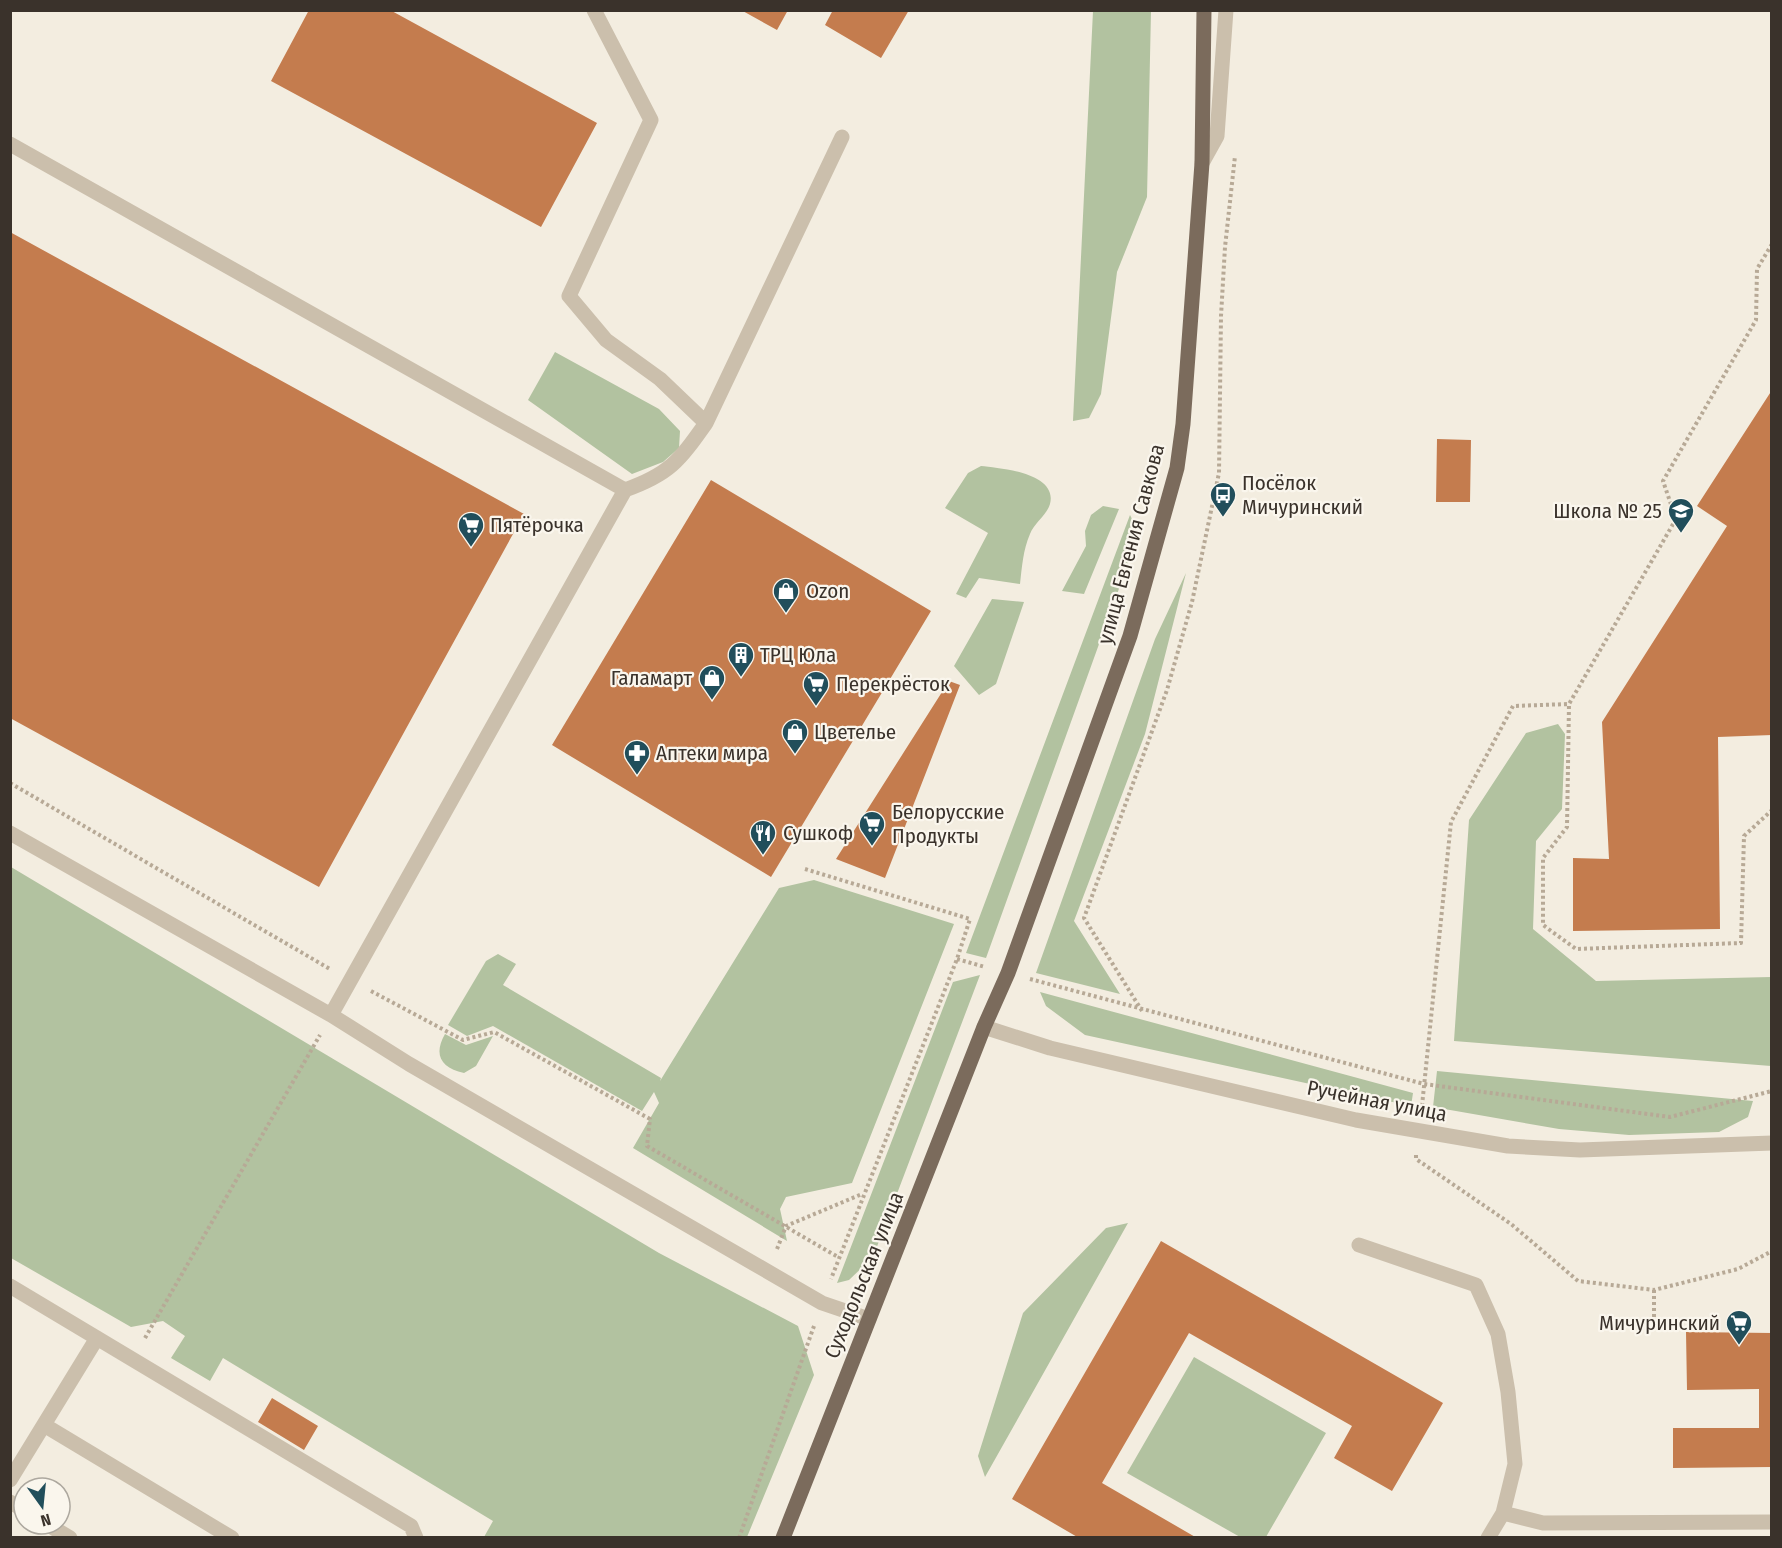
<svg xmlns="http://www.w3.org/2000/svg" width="1782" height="1548" font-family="'Fira Sans Condensed',sans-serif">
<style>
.green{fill:#b2c2a0}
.building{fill:#c47c4e}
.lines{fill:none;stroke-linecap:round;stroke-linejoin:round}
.path{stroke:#b7a996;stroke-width:4;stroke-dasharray:3 3;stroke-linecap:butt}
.minor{stroke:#cbbfac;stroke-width:15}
.major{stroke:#7b6b5c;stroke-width:15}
.labels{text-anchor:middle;stroke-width:4.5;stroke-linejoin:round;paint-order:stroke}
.poi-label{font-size:21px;fill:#3a322b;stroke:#faf6ed;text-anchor:start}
.street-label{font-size:21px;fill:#3a322b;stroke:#faf6ed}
</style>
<rect width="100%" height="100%" fill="#f3ede0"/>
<path class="green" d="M 1093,11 L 1151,11 L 1147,197 L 1117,272 L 1101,394 L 1089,418 L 1073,421 Z
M 555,352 L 659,409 L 680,431 L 679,448 L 663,462 L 632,474 L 528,400 Z
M 981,466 C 1000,468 1058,473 1050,504 C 1047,515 1034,523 1030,534 C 1023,550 1022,567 1020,584 L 979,578 L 966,598 L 956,594 L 988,533 L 945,508 L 968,473 Z
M 1103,506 L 1119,509 L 1084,594 L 1062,591 L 1086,546 L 1085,531 L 1091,515 Z
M 1130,515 L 1135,525 L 1130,558 L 986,958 L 966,953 Z
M 1186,573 L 1145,734 L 1074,921 L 1120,994 L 1036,973 L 1155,639 Z
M 992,599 L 1024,602 L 996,684 L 979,695 L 954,666 Z
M 1558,724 L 1565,734 L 1562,809 L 1536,841 L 1533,929 L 1596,981 L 1771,977 L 1771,1066 L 1454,1041 L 1469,820 L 1526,733 Z
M 11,867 L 659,1253 L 798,1326 L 814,1375 L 747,1537 L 484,1537 L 493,1521 L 223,1358 L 210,1381 L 171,1358 L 185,1336 L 163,1321 L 131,1327 L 11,1258 Z
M 814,880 L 954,924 L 852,1183 L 786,1197 L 780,1209 L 787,1241 L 633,1148 L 659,1103 L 654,1092 L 642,1111 L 493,1026 L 467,1036 L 448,1025 L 486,961 L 498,954 L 516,964 L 503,985 L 661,1078 L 660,1081 L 779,888 Z
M 980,975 L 873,1257 L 849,1280 L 837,1283 L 953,982 Z
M 1040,992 L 1413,1093 L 1411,1106 L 1085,1035 L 1046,1006 Z
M 445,1034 L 466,1045 L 493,1036 L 476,1066 L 464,1073 C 441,1068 433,1055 445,1034 Z
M 1437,1071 L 1753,1101 L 1748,1117 L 1719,1132 L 1629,1135 L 1559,1129 L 1433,1107 Z
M 1128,1223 L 985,1477 L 978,1456 L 1023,1313 L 1106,1228 Z
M 1194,1357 L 1326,1433 L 1266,1537 L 1240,1537 L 1127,1473 Z"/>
<path class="building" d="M 309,10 L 390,10 L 597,123 L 541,227 L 271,81 Z
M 741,10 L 788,10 L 777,30 Z
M 833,10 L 909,10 L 881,58 L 825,25 Z
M 10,232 L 524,514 L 319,887 L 10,718 Z
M 1772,390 L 1772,735 L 1718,737 L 1720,929 L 1573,931 L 1573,858 L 1609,859 L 1602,722 L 1727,526 L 1697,506 Z
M 1437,439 L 1471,440 L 1470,502 L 1436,502 Z
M 711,480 L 931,611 L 771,877 L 552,745 Z
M 949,681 L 960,685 L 885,878 L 836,859 Z
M 1161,1241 L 1443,1403 L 1392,1491 L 1334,1458 L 1352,1426 L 1189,1333 L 1102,1483 L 1197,1538 L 1079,1538 L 1012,1499 Z
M 1686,1332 L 1772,1333 L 1772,1467 L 1673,1468 L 1673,1428 L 1759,1428 L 1759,1389 L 1687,1390 Z
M 272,1398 L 318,1426 L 304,1450 L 258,1422 Z"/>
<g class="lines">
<path class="path" d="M 1772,244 L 1757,269 L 1756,320 L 1663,481 L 1676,519 L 1569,704 L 1567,827 L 1543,858 L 1543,925 L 1576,949 L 1741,943 L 1744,836 L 1772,810
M 10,783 L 330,969
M 805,869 L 970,919 L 957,959 L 831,1279
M 957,959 L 985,967
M 1030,979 L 1424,1084 L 1670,1117 L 1772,1091
M 371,991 L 463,1040 L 494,1032 L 650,1119 L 647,1146 L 838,1257
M 1142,1011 L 1084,918 L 1167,690 L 1192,602 L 1219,473 L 1221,316 L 1225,247 L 1235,156
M 1422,1106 L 1451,822 L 1513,706 L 1569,704
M 1416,1155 L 1416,1159 L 1511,1224 L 1578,1281 L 1654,1290 L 1738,1269 L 1772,1251
M 777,1249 L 786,1226 L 862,1194
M 1654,1290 L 1654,1329
M 145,1338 L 320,1035
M 739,1538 L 814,1326"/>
<path class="minor" d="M 594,10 L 651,120 L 569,296 L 606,340 L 660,379 L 706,423
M 10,144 L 625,490 L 331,1015
M 1202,163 L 1217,136 L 1226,10
M 625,490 C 670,474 679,461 706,423 L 842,137
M 10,833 L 331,1015 L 409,1064 L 822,1303 L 869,1319
M 984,1027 L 1050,1048 L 1356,1120 L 1508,1146 L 1580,1150 L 1772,1143
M 1359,1245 L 1476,1285 L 1498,1334 L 1508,1392 L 1515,1464 L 1503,1513
M 10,1286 L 411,1526 L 416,1538
M 44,1425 L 232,1538
M 10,1480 L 97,1338
M 10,1502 L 24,1510
M 47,1524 L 70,1538
M 1488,1538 L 1503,1513 L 1543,1523 L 1772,1522"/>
<path class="major" d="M 783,1538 L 984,1027 L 1008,973 L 1130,636 L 1177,468 L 1183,424 L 1202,163 L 1204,10"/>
</g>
<defs>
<g id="bus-pin" transform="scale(1.35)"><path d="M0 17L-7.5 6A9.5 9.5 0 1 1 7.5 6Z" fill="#214e5b" stroke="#faf6ed"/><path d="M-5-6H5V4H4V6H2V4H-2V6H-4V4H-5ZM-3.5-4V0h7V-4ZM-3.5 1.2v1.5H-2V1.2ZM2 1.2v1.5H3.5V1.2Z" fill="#fff"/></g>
<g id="school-pin" transform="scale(1.35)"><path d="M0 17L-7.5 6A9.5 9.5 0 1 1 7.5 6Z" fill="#214e5b" stroke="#faf6ed"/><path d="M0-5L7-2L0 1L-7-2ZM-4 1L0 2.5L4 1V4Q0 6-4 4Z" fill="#fff"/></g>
<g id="supermarket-pin" transform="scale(1.35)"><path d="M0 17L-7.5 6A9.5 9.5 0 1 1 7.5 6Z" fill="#214e5b" stroke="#faf6ed"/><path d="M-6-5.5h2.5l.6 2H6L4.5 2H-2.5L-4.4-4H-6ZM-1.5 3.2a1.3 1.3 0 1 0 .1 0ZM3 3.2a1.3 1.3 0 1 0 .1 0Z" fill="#fff"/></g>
<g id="shop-pin" transform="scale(1.35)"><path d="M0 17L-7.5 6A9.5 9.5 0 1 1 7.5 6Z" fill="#214e5b" stroke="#faf6ed"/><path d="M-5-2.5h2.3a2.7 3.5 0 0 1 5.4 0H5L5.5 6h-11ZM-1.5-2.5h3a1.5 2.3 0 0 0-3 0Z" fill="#fff"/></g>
<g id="building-pin" transform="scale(1.35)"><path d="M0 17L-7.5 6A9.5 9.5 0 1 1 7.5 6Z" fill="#214e5b" stroke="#faf6ed"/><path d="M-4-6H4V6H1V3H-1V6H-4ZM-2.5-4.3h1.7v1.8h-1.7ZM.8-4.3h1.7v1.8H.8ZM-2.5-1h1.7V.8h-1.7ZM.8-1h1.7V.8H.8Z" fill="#fff"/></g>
<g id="pharmacy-pin" transform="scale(1.35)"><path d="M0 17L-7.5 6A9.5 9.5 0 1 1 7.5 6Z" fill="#214e5b" stroke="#faf6ed"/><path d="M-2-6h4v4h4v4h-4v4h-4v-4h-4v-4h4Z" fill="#fff"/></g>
<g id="restaurant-pin" transform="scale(1.35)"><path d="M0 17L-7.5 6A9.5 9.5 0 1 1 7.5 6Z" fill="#214e5b" stroke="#faf6ed"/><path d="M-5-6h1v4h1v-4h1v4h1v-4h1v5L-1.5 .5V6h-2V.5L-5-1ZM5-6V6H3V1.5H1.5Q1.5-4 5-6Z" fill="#fff"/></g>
</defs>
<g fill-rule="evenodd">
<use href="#bus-pin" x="1223" y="495"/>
<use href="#school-pin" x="1681" y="511"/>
<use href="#supermarket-pin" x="471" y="525"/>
<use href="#shop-pin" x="786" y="591"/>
<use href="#building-pin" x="741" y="655"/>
<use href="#shop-pin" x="712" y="678"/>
<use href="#supermarket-pin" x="816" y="684"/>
<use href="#shop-pin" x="795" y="732"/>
<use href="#pharmacy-pin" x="637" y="753"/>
<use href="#supermarket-pin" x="872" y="824"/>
<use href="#restaurant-pin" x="763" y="833"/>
<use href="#supermarket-pin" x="1739" y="1323"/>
</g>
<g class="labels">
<g class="poi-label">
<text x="1242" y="490">Посёлок<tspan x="1242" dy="24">Мичуринский</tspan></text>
<text x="1662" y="518" text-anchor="end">Школа № 25</text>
<text x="490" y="532">Пятёрочка</text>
<text x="806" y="598">Ozon</text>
<text x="760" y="662">ТРЦ Юла</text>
<text x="692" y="685" text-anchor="end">Галамарт</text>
<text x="836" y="691">Перекрёсток</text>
<text x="814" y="739">Цветелье</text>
<text x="656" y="760">Аптеки мира</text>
<text x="892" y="819">Белорусские<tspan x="892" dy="24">Продукты</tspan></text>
<text x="783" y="840">Сушкоф</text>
<text x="1720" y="1330" text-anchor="end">Мичуринский</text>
</g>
<g class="street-label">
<text transform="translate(1131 544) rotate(-75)" y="7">улица Евгения Савкова</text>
<text transform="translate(1377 1101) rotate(11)" y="7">Ручейная улица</text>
<text transform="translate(864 1275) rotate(-68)" y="7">Суходольская улица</text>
</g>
</g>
<rect width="1782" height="1548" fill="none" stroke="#3a322b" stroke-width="24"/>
<g transform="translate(42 1506) rotate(165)"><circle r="28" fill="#faf6ed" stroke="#ada89f" stroke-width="1.5"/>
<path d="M0-4.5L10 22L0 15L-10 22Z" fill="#214e5b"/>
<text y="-9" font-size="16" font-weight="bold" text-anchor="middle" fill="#3a322b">N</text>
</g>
</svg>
